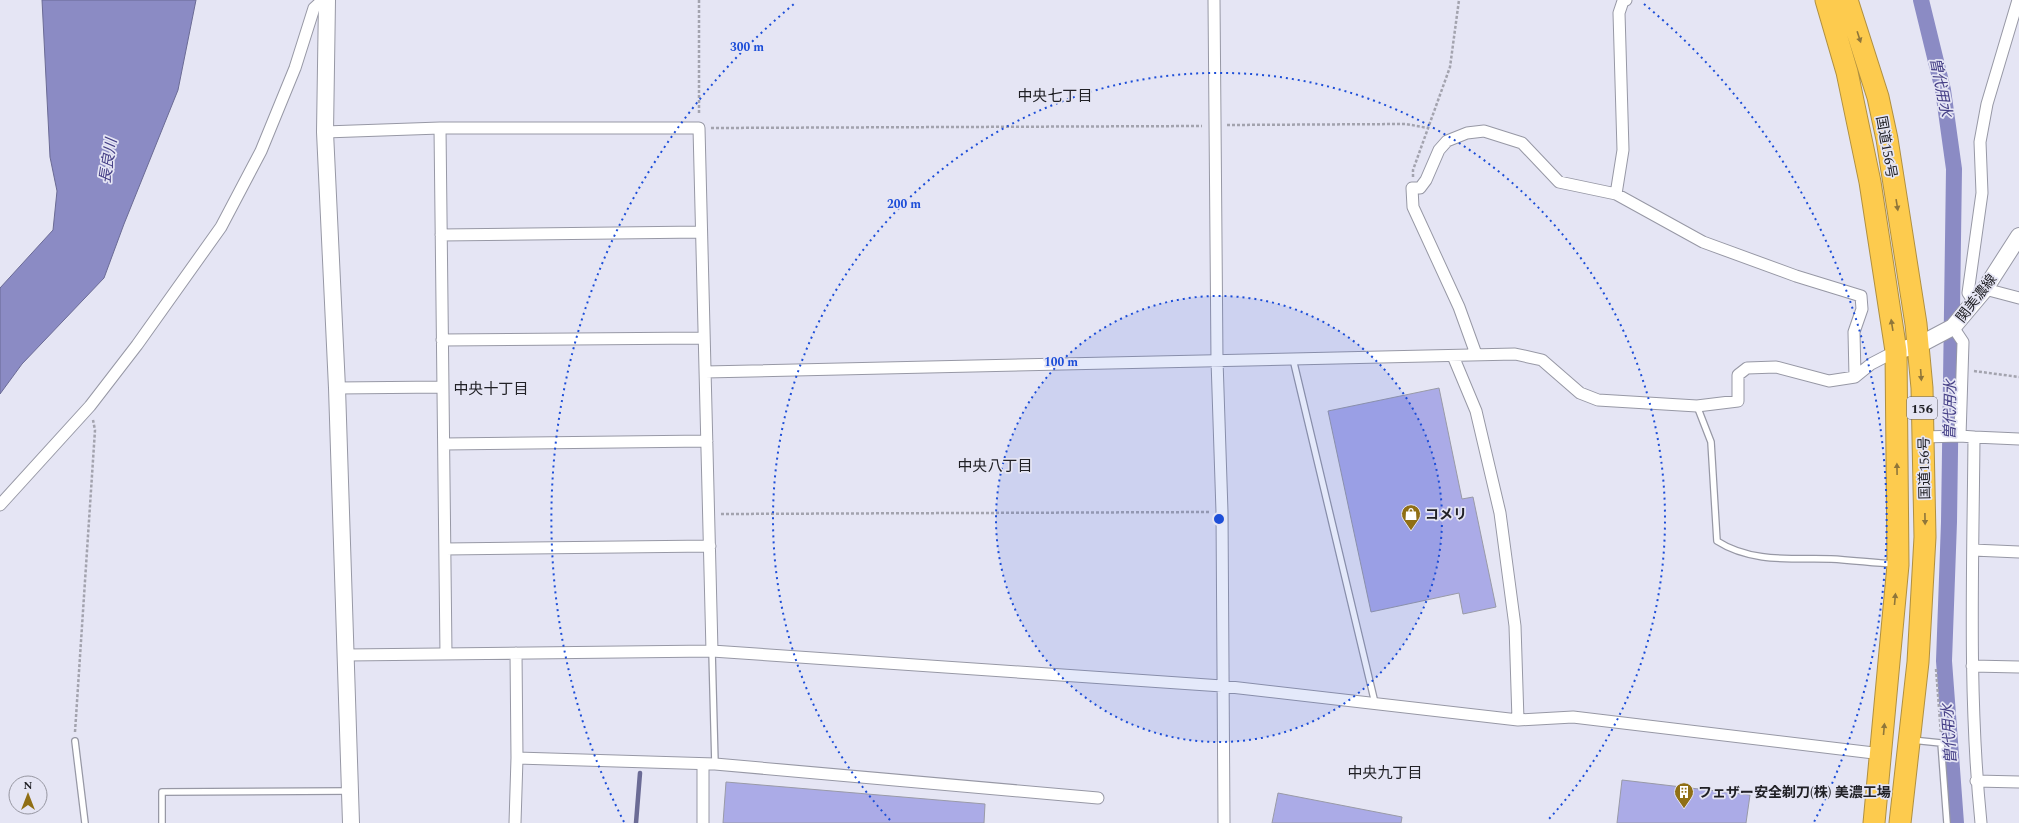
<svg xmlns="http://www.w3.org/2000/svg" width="2019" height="823" font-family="Spectral,'Noto Sans JP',serif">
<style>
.water{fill:#8b8bc4;stroke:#6b6b95}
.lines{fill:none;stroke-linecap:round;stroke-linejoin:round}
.stream{stroke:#6b6b95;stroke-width:4.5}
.canal{stroke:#8b8bc4;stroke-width:16}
.building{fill:#ababe7;stroke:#999aa7}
.lane-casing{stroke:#9798a5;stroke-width:8}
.street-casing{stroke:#9798a5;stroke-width:13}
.secondary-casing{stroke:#9798a5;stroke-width:18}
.highway-casing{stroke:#b09040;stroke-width:23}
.path{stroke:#a3a3ae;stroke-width:2.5;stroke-dasharray:3 2;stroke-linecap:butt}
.lane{stroke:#fff;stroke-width:5.5}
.street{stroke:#fff;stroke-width:11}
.secondary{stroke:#fff;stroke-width:16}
.highway{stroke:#fdcb4e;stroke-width:21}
.oneway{fill:#8f763a}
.ring{fill:none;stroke:#1d4ed8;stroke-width:2;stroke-dasharray:2 4}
.labels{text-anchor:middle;stroke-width:3.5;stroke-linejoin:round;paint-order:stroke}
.shield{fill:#e5e5f4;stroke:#5c5c64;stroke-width:1}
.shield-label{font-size:13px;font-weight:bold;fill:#212126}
.street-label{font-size:14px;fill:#212126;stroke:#e5e5f4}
.poi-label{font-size:14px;font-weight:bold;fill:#212126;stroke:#e5e5f4;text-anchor:start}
.water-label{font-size:15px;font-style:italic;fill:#464087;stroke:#e5e5f4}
.neighbourhood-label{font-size:15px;fill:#212126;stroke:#e5e5f4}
.centre{fill:#1d4ed8;stroke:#e5e5f4;stroke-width:2}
.ring-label{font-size:12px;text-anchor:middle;font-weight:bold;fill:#1d4ed8;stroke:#e5e5f4;stroke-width:3.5;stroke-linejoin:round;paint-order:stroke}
</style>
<rect width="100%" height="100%" fill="#e5e5f4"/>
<path class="water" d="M 42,0 L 196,0 L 178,90 L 124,224 L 104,278 L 22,364 L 0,394 L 0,288 L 53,230 L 57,191 L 50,157 Z"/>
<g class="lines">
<path class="stream" d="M 636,823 L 640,773"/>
<path class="canal" d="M 1921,0 L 1943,90 L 1954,169 L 1949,522 L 1944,661 L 1956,823"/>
</g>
<path class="building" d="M 1439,388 L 1462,499 L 1473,497 L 1496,607 L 1463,614 L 1459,593 L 1371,612 L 1328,411 Z
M 1622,780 L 1750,795 L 1746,823 L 1617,823 Z
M 726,782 L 985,804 L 984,823 L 723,823 Z
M 1278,793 L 1402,817 L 1401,823 L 1272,823 Z"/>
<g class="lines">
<g class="lane-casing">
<path id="lane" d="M 1293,359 L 1375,703
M 1697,406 L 1711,442 L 1717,541 C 1751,563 1793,558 1831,559 C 1852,560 1873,563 1893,564
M 712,651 L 715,764
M 1912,740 L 1941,743 L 1947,823
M 75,741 L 85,823
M 162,823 L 162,792 L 348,791"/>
</g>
<g class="street-casing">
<path id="street" d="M 1214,0 L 1217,360 L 1222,512 L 1224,823
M 440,128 L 446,654
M 325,132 L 440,128 L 699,128 L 712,651
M 1616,194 L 1623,150 L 1619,13 L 1623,1 L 1626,0
M 441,235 L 701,232
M 1985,289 L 2019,298
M 1974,302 L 1968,293 L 1982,193 L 1980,142 L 1987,104 L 2018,0
M 1953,327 L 1963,342 L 1960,436 L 1974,437 C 1973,566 1968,695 1981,823
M 442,340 L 704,338
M 1476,354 L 1459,307 L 1413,207 L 1412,188 L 1420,188 L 1426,180 L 1439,150 L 1447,141 L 1467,133 L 1484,131 L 1522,143 L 1559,182 L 1616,194 L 1703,242 L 1796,276 L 1861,296 L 1862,309 L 1854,332 L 1855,377
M 705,372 L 1515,354 L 1542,360 L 1580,393 L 1598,400 L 1697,406 L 1738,401 L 1738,375 L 1747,368 L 1776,367 L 1829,381 L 1855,377 L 1871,364 L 1896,351
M 337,388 L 443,387
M 1923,437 L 1960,436
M 1974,437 L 2019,439
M 444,444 L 707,441
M 0,505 L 90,406 L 137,345 L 221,227 L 261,151 L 295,68 L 314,8 L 323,0
M 445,549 L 710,546
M 1973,550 L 2019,552
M 347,655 L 712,651 L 1222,686 L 1518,720 L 1515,626 L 1500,513 L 1476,411 L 1453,356
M 1972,666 L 2019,667
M 1518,720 L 1573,717 L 1882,754
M 517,758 L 715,764 L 1098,798
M 703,764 L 703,823
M 1976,781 L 2019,782
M 515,823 L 517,758 L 516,653"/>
</g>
<g class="secondary-casing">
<path id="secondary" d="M 327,0 L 325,132 L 337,388 L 351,823
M 1896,351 L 1919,345 L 1953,327 L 1985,289 L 2019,236"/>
</g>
<g class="highway-casing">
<path id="highway" d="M 1826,0 L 1847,72 L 1870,182 L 1896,351 L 1898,565 L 1874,823
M 1847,0 L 1878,97 L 1887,139 L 1916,324 L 1922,388 L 1925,537 L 1918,662 L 1900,823"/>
</g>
<path class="path" d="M 699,0 L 699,115
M 1227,125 L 1406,124 L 1428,128
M 711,128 L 1202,126
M 1413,177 L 1413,170 L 1450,67 L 1459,0
M 1974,371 L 2019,377
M 721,514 L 1210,512
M 1936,669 L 1941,734
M 75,732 L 95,430 L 93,420"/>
<use href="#lane" class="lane"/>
<use href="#street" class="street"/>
<use href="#secondary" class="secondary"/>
<use href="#highway" class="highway"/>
</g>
<defs><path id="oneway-solid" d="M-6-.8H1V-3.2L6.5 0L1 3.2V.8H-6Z"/></defs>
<g class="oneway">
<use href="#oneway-solid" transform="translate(1859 37) rotate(72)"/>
<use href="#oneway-solid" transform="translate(1897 205) rotate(81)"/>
<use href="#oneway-solid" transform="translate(1892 325) rotate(-99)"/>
<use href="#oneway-solid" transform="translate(1921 375) rotate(86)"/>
<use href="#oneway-solid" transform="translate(1897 469) rotate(-91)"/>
<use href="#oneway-solid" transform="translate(1925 519) rotate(89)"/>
<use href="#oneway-solid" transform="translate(1895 599) rotate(-85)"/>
<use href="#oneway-solid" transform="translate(1884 729) rotate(-85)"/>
</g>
<circle cx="1219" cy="519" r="223" fill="#1d4ed8" fill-opacity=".12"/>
<g class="ring">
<circle cx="1219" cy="519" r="223"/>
<path d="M890 820A446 446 0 1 1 1548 820"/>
<path d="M624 822A668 668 0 0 1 794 4M1644 4A668 668 0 0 1 1814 822"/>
</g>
<defs>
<g id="shop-pin" transform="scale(1)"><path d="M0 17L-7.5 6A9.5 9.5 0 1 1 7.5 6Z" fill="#906f15" stroke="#e5e5f4"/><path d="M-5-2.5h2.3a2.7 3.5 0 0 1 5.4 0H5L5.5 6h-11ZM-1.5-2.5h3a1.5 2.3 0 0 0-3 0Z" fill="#fff"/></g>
<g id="building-pin" transform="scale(1)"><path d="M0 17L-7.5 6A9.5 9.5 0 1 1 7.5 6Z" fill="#906f15" stroke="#e5e5f4"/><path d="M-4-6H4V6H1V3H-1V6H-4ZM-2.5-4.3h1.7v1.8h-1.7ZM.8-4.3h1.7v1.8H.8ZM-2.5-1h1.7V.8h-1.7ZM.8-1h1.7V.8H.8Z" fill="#fff"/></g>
</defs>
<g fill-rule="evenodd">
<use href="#shop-pin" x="1411" y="514"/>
<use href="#building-pin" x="1684" y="792"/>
</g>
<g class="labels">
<rect class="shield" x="1907" y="397" width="30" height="22" rx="3"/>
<g class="shield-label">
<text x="1922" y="413">156</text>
</g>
<g class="street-label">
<text transform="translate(1887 147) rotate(80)" y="5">国道156号</text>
<text transform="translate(1976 298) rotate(-52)" y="5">関美濃線</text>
<text transform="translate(1924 468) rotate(-91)" y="5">国道156号</text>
</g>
<g class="poi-label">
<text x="1425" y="519">コメリ</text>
<text x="1698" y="797">フェザー安全剃刀(株) 美濃工場</text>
</g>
<g class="water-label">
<text transform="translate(1941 87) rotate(79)" y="5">曽代用水</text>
<text transform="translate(108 161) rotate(-81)" y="5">長良川</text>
<text transform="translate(1950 410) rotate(-89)" y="5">曽代用水</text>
<text transform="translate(1949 734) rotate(-94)" y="5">曽代用水</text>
</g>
<g class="neighbourhood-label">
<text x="1055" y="101">中央七丁目</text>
<text x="491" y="394">中央十丁目</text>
<text x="995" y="471">中央八丁目</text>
<text x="1385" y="778">中央九丁目</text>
</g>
</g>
<circle cx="1219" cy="519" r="6" class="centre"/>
<g class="ring-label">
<text x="747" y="51">300 m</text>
<text x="904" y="208">200 m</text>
<text x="1061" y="366">100 m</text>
</g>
<g transform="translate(28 795)"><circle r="19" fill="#e5e5f4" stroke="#9797a2"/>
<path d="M0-3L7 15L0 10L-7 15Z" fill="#906f15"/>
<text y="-6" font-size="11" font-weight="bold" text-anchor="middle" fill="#212126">N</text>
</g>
</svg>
